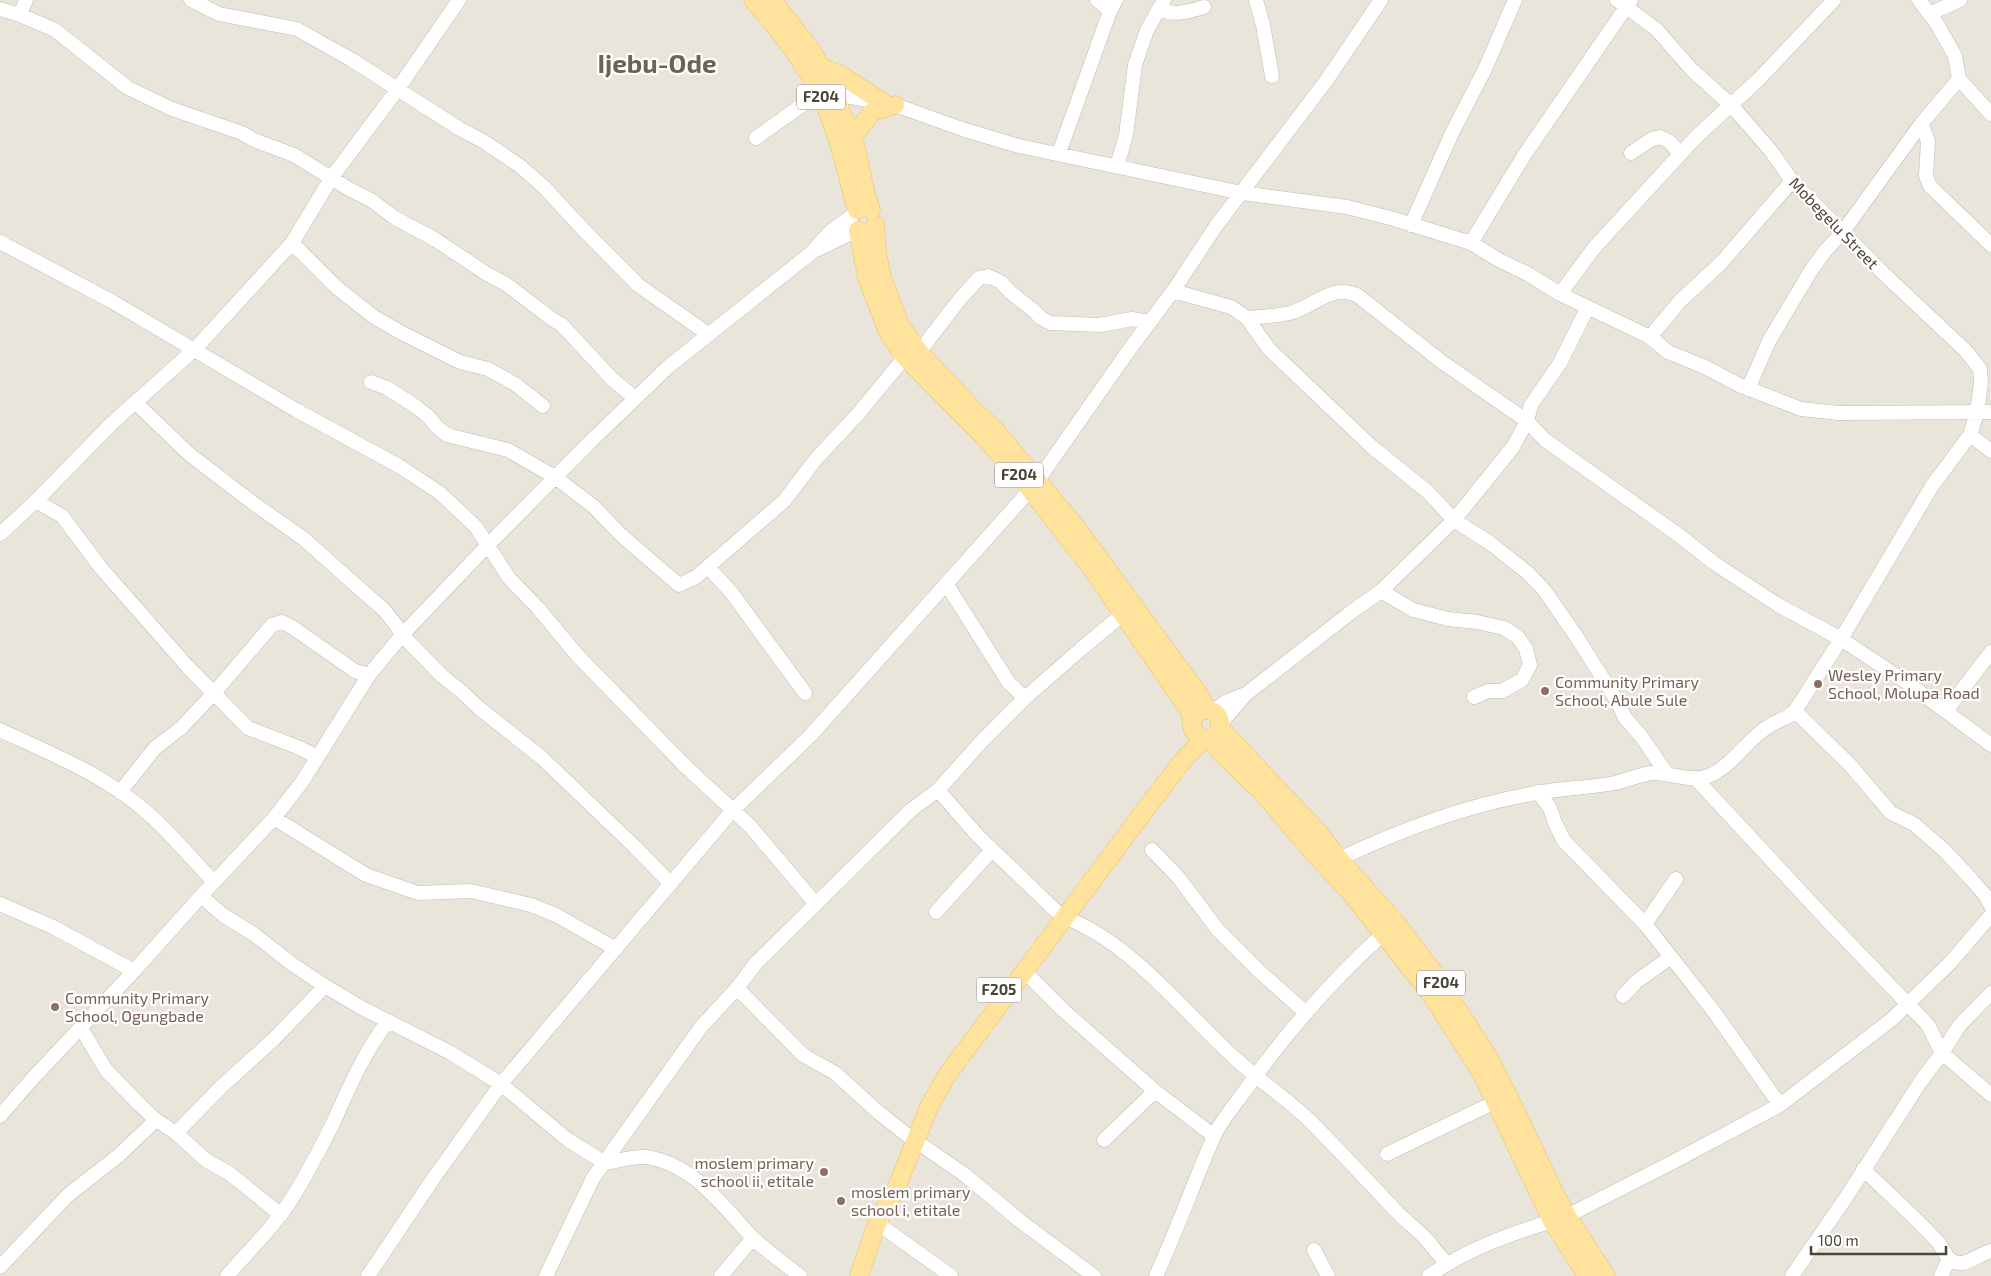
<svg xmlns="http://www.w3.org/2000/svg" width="1991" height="1276" font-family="'Exo 2',sans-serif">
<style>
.residential{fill:#eae5da}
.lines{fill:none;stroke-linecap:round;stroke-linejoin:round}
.minor-casing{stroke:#c2bbae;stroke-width:15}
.major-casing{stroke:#e6c16a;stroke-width:19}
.minor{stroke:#fff;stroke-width:14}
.major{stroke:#ffe39c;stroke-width:18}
.education-dot{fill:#8d6e63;stroke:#fff;stroke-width:2}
.labels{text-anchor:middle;stroke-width:4.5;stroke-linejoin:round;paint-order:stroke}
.shield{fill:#fff;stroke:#817c74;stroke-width:1}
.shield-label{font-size:15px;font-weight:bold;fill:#4b4439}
.street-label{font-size:16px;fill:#4b4439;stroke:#fff}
.education-label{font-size:16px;fill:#785e54;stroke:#fff;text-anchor:start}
.town-label{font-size:26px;font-weight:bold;fill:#6e6250;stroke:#fff}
</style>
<rect width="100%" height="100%" fill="#f6f3ec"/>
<path class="residential" d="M 0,0 L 1991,0 L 1991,1276 L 0,1276 Z"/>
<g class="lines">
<g class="minor-casing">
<path id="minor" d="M 191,0 L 219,14 L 297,29 L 352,60 L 460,129 L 483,141 L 520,166 L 544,187 L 578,224 L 638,285 L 708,334
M 1097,0 L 1110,11
M 1256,0 L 1263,25 L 1272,76
M 1919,0 L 1937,24 L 1955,56 L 1959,79 L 1991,114
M 0,9 L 20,15 L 55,30 L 128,88 L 172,109 L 242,133 L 254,140 L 294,155 L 349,189 L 371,200 L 395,218 L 436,240 L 487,274 L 506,284 L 552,319 L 562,325 L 613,380 L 635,398
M 1159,9 C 1175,16 1187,12 1204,7
M 1929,14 L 1960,0
M 20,15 L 26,0
M 835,94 L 895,105 L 965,130 L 1019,146 L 1242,193 L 1347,207 L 1394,219 L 1471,243 L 1499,260 L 1528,274 L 1560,294 L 1650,337 L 1668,352 L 1705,367 L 1739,385 L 1801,409 L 1839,413 L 1991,412
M 1921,124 L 1928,141 L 1926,176 L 1930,186 L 1991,245
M 756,138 L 819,93
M 1059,153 L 1110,11 L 1116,0
M 1631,153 L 1652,139 L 1660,137 L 1670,142 L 1680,154
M 1117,166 L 1126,135 L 1135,65 L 1147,30 L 1164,0
M 1411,225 L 1452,133 L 1485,69 L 1515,0
M 0,242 L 113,302 L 296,410 L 399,466 L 440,493 L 476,527 L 509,578 L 538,608 L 577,655 L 684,765 L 750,826 L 815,903
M 292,243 L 336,287 L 374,317 L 402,333 L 460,362 L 488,369 L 515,384 L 543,406
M 1471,243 L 1525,154 L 1631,0
M 816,250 L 849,234 L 855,228
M 1173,291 L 1231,307 L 1247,318 C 1261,317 1276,316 1290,313 C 1314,307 1330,284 1357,295 L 1442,362 L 1527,421 L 1545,440 L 1680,536 L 1714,563 L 1778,605 L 1841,639 L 1909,684 L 1991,745
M 1560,294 L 1594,248 L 1696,137 L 1758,80 L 1834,0
M 1247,318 L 1269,349 L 1372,447 L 1428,492 L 1454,520 L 1490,543 L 1528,573 L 1545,591 L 1578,639 L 1617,701 L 1625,718 L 1641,736 L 1667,774
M 1650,337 L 1680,301 L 1721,263 L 1792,181
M 919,352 L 960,299 L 979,278 L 988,276 L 1001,282 L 1010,292 L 1033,310 L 1041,318 L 1050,323 L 1100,325 L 1132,319 L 1150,322
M 371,382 L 387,388 L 415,406 L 428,416 L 437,427 L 447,435 L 508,450 L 555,477 L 593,506 L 621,535 L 679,585 L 696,577 L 784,501 L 816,459 L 858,414 L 905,357
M 1748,389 L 1769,341 L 1810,272 L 1825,251 L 1842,233 L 1921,124 L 1959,79
M 135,402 L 189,454 L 253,503 L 304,539 L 359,588 L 384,610 L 396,625 L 402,635 L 442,676 L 461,691 L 479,708 L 542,758 L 635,847 L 671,884
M 1970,435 L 1991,451
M 1038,480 L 1129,350 L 1173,291 L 1216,226 L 1326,81 L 1381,0
M 36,501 L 62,516 L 101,568 L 187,666 L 248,728 L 300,748 L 317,757
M 0,534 L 36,501 L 111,424 L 195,349 L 292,243 L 332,177 L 397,90 L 459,0
M 708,567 L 731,592 L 805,693
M 947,585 L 1009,683 L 1025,698
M 1381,591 L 1413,610 L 1448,619 L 1477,622 L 1504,628 L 1518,637 L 1526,649 L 1530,665 L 1522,680 L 1502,691 L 1488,691 L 1474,697
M 1213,711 L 1226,702 L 1243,695
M 1795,711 L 1851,766 L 1891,813 L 1914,824 L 1945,851 L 1971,879 L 1985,895 L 1991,906
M 1946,711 L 1991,652
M 1221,723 L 1246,694 L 1350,613 L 1381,591 L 1454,520 L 1513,447 L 1527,421 L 1531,405 L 1560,363 L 1588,307
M 0,730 C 52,754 107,776 150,815 C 173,836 193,860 214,882
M 1695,778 L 1828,921 L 1928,1025 L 1942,1053 L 1991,1095
M 938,790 L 978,836 L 1056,911
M 120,792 L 155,748 L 181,728 L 214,693 L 272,625 L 282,622 L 292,627 L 355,671 L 369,675
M 1538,792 L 1550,808 L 1555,823 L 1564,841 L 1645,924 L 1712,1009 L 1780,1105
M 274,818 L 366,875 L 418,893 L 471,891 L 531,905 L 556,915 L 616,949
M 1152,850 L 1178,877 L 1218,930 L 1261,973 L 1305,1012
M 1339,859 C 1402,829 1466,805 1536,793 C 1562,788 1589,788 1615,783 C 1627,780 1639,775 1651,773 C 1670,772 1690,783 1708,776 C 1731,768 1748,738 1769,726 C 1780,719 1785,720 1795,711 L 1841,639 L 1932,486 L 1970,435 L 1977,413 L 1981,382 L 1980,369 L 1966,351 L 1883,273 L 1792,181 L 1771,151 L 1731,105 L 1692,70 L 1657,30 L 1617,0
M 201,896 L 223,915 L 255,935 L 292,964 L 325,986 L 362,1008 L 451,1053 L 501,1084 L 568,1140 L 605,1163 C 617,1161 634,1156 646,1157 C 692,1163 723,1206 752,1237 C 766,1251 784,1263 800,1276
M 0,904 L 53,927 L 134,971
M 936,912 L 992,850
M 1064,917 C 1134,944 1183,1012 1238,1061 C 1260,1081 1286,1098 1308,1119 C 1337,1148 1366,1179 1394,1209 C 1404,1220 1417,1229 1427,1240 C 1434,1248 1439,1256 1447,1263
M 1645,924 L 1676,879
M 1024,971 L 1063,1010 L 1155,1091 L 1214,1136
M 737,988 L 803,1055 L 835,1073 L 878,1112 L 907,1135 L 965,1175 L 1019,1220 L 1094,1276
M 1623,996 L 1637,981 L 1671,957
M 81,1028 L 106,1070 L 140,1105 L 156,1120 L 176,1133 L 207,1161 L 229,1173 L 281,1215
M 0,1116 L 33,1078 L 134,971 L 201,896 L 274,818 L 302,782 L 369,675 L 402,635 L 487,546 L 591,441 L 668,367 L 811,253 L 830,232 L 852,216
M 176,1133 L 222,1086 L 274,1039 L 325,986
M 1104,1140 L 1155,1091
M 1387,1154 L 1495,1102
M 1863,1169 C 1888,1193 1914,1216 1938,1242 C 1944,1250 1947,1262 1959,1263 C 1969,1264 1981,1253 1991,1251
M 1567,1216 L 1671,1163 L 1780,1105 L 1891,1020 L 1950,963 L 1991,915
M 877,1223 L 951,1276
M 1314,1250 L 1328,1276
M 0,1267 L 68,1195 L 118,1156 L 156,1120
M 227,1276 C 251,1248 279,1222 297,1190 C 311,1167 323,1143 335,1119 C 350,1085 365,1051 388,1021
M 368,1276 L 433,1179 L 501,1084 L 732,811 L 810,736 L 1030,490
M 546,1276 L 593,1178 L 701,1027 L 737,988 L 756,963 L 911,810 L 938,790 L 982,741 L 1025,698 L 1081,649 L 1123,614
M 721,1276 L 753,1238
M 1156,1276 C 1177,1230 1194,1182 1214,1136 C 1221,1121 1234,1106 1244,1092 C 1285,1034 1331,981 1384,933
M 1429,1276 C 1465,1250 1510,1234 1552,1221
M 1792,1276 L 1847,1196 L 1921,1081 L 1942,1053 L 1959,1026 L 1991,993
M 1941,1276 L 1949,1259"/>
</g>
<g class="major-casing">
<path id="major" d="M 753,0 C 788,40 817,78 834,129 C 844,155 848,183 857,210
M 772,0 L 812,51 L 830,84 L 856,148 L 865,190 L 871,210
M 820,67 L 841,75 L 884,103
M 852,138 L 872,112 L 895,105
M 875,225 L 877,253 L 882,277 L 900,325 L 919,352 L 972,408 L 995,430 L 1076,527 L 1197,692 L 1208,709
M 858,230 L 867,278 L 887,330 L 893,340 L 905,357 L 984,437 L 1022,479 L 1092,569 L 1190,712 L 1192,720
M 1220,728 L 1319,833 L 1339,859 L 1396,923 L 1434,973 L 1489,1058 L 1509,1097 L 1554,1192 L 1567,1216 L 1606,1276
M 1209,738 L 1220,752 L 1262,792 L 1310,849 L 1350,892 L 1430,993 L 1481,1072 L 1552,1221 L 1587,1276
M 859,1276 L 877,1223 L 898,1184 L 929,1107 L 947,1075 L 1148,806 L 1184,759 L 1204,739 C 1230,738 1222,701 1198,712 L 1192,720 C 1191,730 1195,736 1204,739"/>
</g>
<use href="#minor" class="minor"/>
<use href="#major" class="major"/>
</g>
<g class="education-dot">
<circle cx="1818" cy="684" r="5"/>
<circle cx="1545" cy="691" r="5"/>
<circle cx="55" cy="1007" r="5"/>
<circle cx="824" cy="1172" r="5"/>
<circle cx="841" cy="1201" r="5"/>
</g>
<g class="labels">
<g class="shield">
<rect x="797" y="84.5" width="48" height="25" rx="4"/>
<rect x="995" y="462.5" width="48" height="25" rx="4"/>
<rect x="1417" y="970.5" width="48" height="25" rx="4"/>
<rect x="976.5" y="977.5" width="45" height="25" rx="4"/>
</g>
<g class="shield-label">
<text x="821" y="102">F204</text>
<text x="1019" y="480">F204</text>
<text x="1441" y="988">F204</text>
<text x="999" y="995">F205</text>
</g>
<g class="street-label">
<text transform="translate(1834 223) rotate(46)" y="6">Mobegelu Street</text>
</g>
<g class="education-label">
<text x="1828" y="681">Wesley Primary<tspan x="1828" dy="18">School, Molupa Road</tspan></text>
<text x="1555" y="688">Community Primary<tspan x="1555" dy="18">School, Abule Sule</tspan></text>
<text x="65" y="1004">Community Primary<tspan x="65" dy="18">School, Ogungbade</tspan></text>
<text x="814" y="1169" text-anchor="end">moslem primary<tspan x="814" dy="18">school ii, etitale</tspan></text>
<text x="851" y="1198">moslem primary<tspan x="851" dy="18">school i, etitale</tspan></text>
</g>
<g class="town-label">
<text x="657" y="73">Ijebu-Ode</text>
</g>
</g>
<path d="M1811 1246v8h135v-8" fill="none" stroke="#4b4439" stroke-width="2.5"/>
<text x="1818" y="1246" font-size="15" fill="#4b4439" stroke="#ffffff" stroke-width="4" paint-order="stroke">100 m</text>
</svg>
